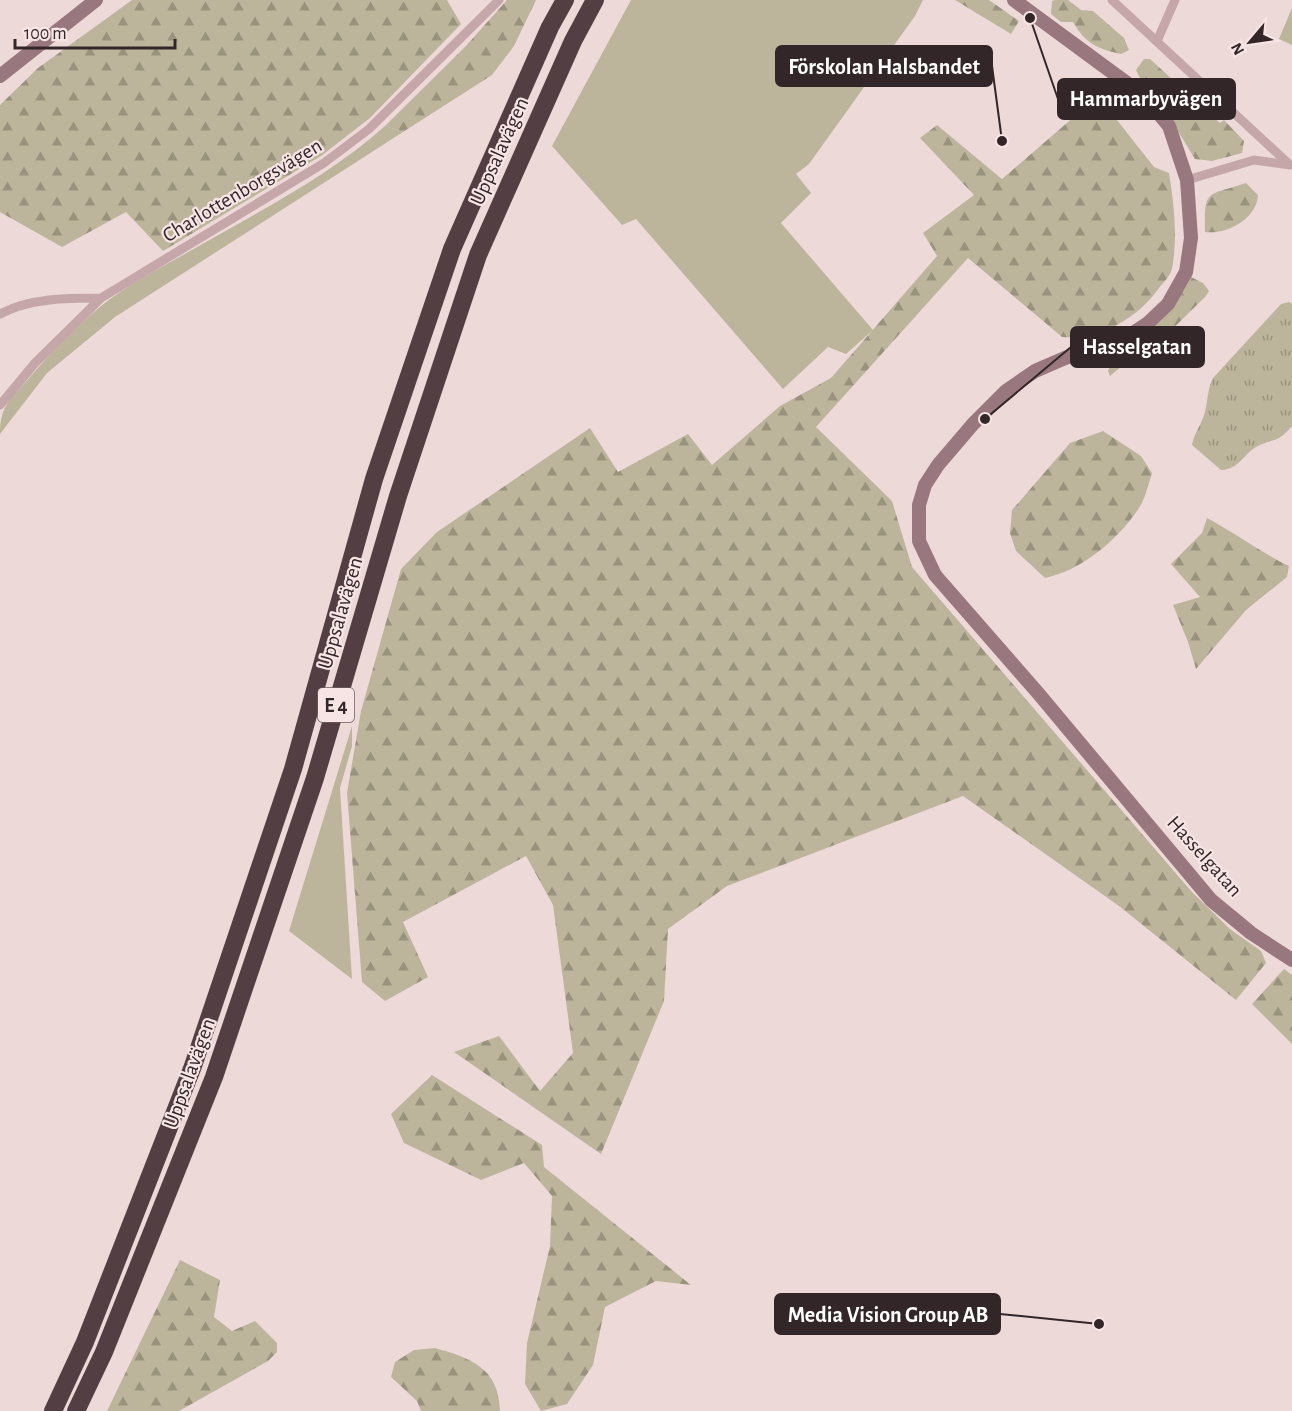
<svg xmlns="http://www.w3.org/2000/svg" width="1292" height="1411" font-family="'Alegreya Sans',sans-serif">
<style>
.green{fill:#bcb59b}
.forest{fill:url(#forest-firs)}
.park{fill:url(#park-tufts)}
.lines{fill:none;stroke-linecap:round;stroke-linejoin:round}
.street{stroke:#c5a7a9;stroke-width:9}
.secondary{stroke:#98787e;stroke-width:14}
.highway{stroke:#523e43;stroke-width:18}
.labels{text-anchor:middle;stroke-width:4.5;stroke-linejoin:round;paint-order:stroke}
.shield{fill:#f7e5e5;stroke:#6d5f61;stroke-width:1.5}
.shield-label{font-size:20px;font-weight:bold;fill:#322629}
.street-label{font-size:21px;fill:#322629;stroke:#f7e5e5}
.leader{fill:none;stroke:#322629;stroke-width:2}
.callout-dot{fill:#322629;stroke:#f7e5e5;stroke-width:2}
.callout{fill:#322629;stroke:#322629;stroke-width:2}
.callout-label{font-size:22px;text-anchor:middle;font-weight:bold;fill:#fff}
</style>
<defs>
<pattern id="forest-firs" width="22" height="20" patternUnits="userSpaceOnUse" patternTransform="scale(1.5)"><rect width="22" height="20" fill="#bcb59b"/><path d="M5 1l3.5 6h-7zM16 11l3.5 6h-7z" fill="#99937e"/></pattern>
<pattern id="park-tufts" width="24" height="20" patternUnits="userSpaceOnUse" patternTransform="scale(1.5)"><rect width="24" height="20" fill="#bcb59b"/><path d="M3 7l-1-3M5 7V3M7 7l1-3M15 17l-1-3M17 17v-4M19 17l1-3" fill="none" stroke="#99937e"/></pattern>
</defs>
<rect width="100%" height="100%" fill="#eed9d9"/>
<path class="green" d="M 631,0 L 923,0 L 915,16 L 809,164 L 796,174 L 811,193 L 781,223 L 873,330 L 846,354 L 828,347 L 783,389 L 636,219 L 622,225 L 552,146 Z
M 1292,8 L 1292,45 L 1279,39 Z
M 385,126 L 403,132 L 115,317 L 47,373 L 0,434 C 0,404 12,398 30,377 C 51,352 76,327 101,306 C 128,284 160,268 190,251 C 256,213 328,177 385,126 Z
M 352,726 L 352,746 L 340,788 L 352,979 L 289,931 Z"/>
<path class="forest" d="M 132,0 L 447,0 L 461,24 L 370,118 L 321,156 L 163,251 L 126,212 L 62,247 L 0,212 L 0,105 L 38,68 Z
M 507,0 L 536,0 L 514,46 L 492,75 L 403,132 L 385,126 L 465,47 Z
M 955,0 L 989,0 L 1019,21 L 1011,34 Z
M 1055,0 L 1068,0 L 1081,10 L 1093,11 L 1124,38 L 1129,50 L 1121,54 C 1097,49 1085,43 1073,22 L 1061,22 L 1051,14 L 1052,1 Z
M 1144,59 L 1150,59 L 1220,123 L 1224,120 L 1244,141 L 1242,153 L 1212,161 L 1195,159 L 1170,118 L 1146,90 L 1136,70 Z
M 1098,96 L 1154,167 L 1169,173 C 1174,205 1178,236 1172,269 C 1170,276 1164,282 1159,288 C 1137,319 1100,340 1062,337 L 968,258 L 816,427 L 892,501 L 912,567 L 1192,892 L 1230,929 L 1261,951 L 1266,963 L 1236,1000 L 1119,906 L 963,796 L 727,886 L 668,929 L 664,1001 L 601,1154 L 454,1052 L 499,1036 L 540,1091 L 573,1053 L 553,905 L 526,856 L 403,922 L 428,977 L 385,1001 L 362,982 L 347,793 L 361,711 L 401,569 L 437,532 L 590,428 L 618,472 L 688,434 L 712,465 L 780,406 L 831,378 L 937,256 L 923,233 L 974,195 L 920,138 L 937,125 L 1002,179 Z
M 1246,183 L 1258,195 C 1257,218 1228,235 1205,232 C 1204,188 1207,196 1246,183 Z
M 1191,277 L 1203,283 L 1209,291 L 1206,296 L 1149,352 L 1139,352 L 1110,376 L 1108,371 L 1115,351 C 1149,336 1175,310 1191,277 Z
M 1103,431 L 1141,456 L 1152,473 C 1148,485 1145,501 1137,511 C 1116,541 1082,570 1045,578 L 1016,551 L 1010,533 L 1012,510 L 1070,443 Z
M 1207,518 C 1235,533 1260,552 1289,566 L 1287,577 L 1246,610 L 1196,669 L 1188,642 L 1173,605 L 1200,597 L 1171,564 L 1202,533 Z
M 1284,969 L 1292,975 L 1292,1044 L 1252,1004 Z
M 432,1075 L 542,1145 L 544,1167 L 691,1285 L 656,1281 L 605,1307 L 593,1365 L 567,1404 L 541,1411 L 525,1384 L 527,1343 L 550,1246 L 552,1196 L 524,1163 L 481,1180 L 404,1143 L 391,1114 Z
M 180,1260 L 220,1280 L 214,1317 L 232,1331 L 255,1321 L 277,1343 L 277,1352 L 268,1361 L 179,1411 L 107,1411 Z
M 435,1348 C 471,1358 499,1368 500,1411 L 421,1411 L 417,1401 L 391,1377 L 395,1362 L 414,1350 Z"/>
<path class="park" d="M 1290,302 L 1292,304 L 1292,426 C 1277,444 1273,438 1256,447 C 1243,455 1238,470 1221,470 L 1192,445 C 1194,433 1202,424 1205,412 C 1208,400 1207,390 1213,378 L 1281,304 Z"/>
<g class="lines">
<path class="street" d="M 1112,0 L 1290,165
M 1157,41 L 1175,0
M 1187,180 L 1254,160 L 1290,165
M 0,314 C 30,298 68,298 101,298
M 0,405 L 35,363 L 101,298 L 324,163 L 369,129 L 499,0"/>
<path class="secondary" d="M 1014,0 L 1143,95 L 1169,126 L 1187,180 L 1191,238 L 1186,272 L 1168,304 L 1148,323 L 1127,337 L 1065,358 L 1035,371 L 1006,391 L 973,424 L 938,465 L 925,485 L 919,505 L 919,541 L 935,575 L 1038,693 L 1211,900 L 1251,933 L 1292,960
M 0,76 L 96,0"/>
<path class="highway" d="M 53,1411 L 85,1342 L 193,1066 L 293,769 L 374,479 L 452,249 L 550,27 L 565,0
M 76,1411 L 104,1352 L 214,1077 L 315,778 L 398,496 L 478,255 L 573,41 L 595,0"/>
</g>
<g class="labels">
<rect class="shield" x="318" y="688" width="36" height="34" rx="4.5"/>
<g class="shield-label">
<text x="336" y="712">E 4</text>
</g>
<g class="street-label">
<text transform="translate(499 151) rotate(-66)" y="7">Uppsalavägen</text>
<text transform="translate(242 190) rotate(-31)" y="7">Charlottenborgsvägen</text>
<text transform="translate(340 613) rotate(-74)" y="7">Uppsalavägen</text>
<text transform="translate(1205 856) rotate(48)" y="7">Hasselgatan</text>
<text transform="translate(189 1073) rotate(-70)" y="7">Uppsalavägen</text>
</g>
</g>
<path class="leader" d="M1002 141L992 66M1030 18L1058 99M985 419L1071 347M1099 1324L1000 1314"/>
<g class="callout-dot">
<circle cx="1002" cy="141" r="6"/>
<circle cx="1030" cy="18" r="6"/>
<circle cx="985" cy="419" r="6"/>
<circle cx="1099" cy="1324" r="6"/>
</g>
<g class="callout">
<rect x="776" y="46" width="216" height="40" rx="6"/>
<rect x="1058" y="79" width="177" height="40" rx="6"/>
<rect x="1071" y="327" width="133" height="40" rx="6"/>
<rect x="775" y="1294" width="225" height="40" rx="6"/>
</g>
<g class="callout-label">
<text x="884" y="74">Förskolan Halsbandet</text>
<text x="1146" y="106">Hammarbyvägen</text>
<text x="1137" y="354">Hasselgatan</text>
<text x="888" y="1322">Media Vision Group AB</text>
</g>
<g transform="translate(1250 42) rotate(241)" stroke="#f7e5e5" stroke-width="4.5" paint-order="stroke">
<path d="M0-4.5L10 22L0 15L-10 22Z" fill="#322629"/>
<text y="-9" font-size="16" font-weight="bold" text-anchor="middle" fill="#322629">N</text>
</g>
<path d="M15 39v9h160v-9" fill="none" stroke="#322629" stroke-width="3"/>
<text x="24" y="39" font-size="18" fill="#322629" stroke="#f7e5e5" stroke-width="4.5" paint-order="stroke">100 m</text>
</svg>
